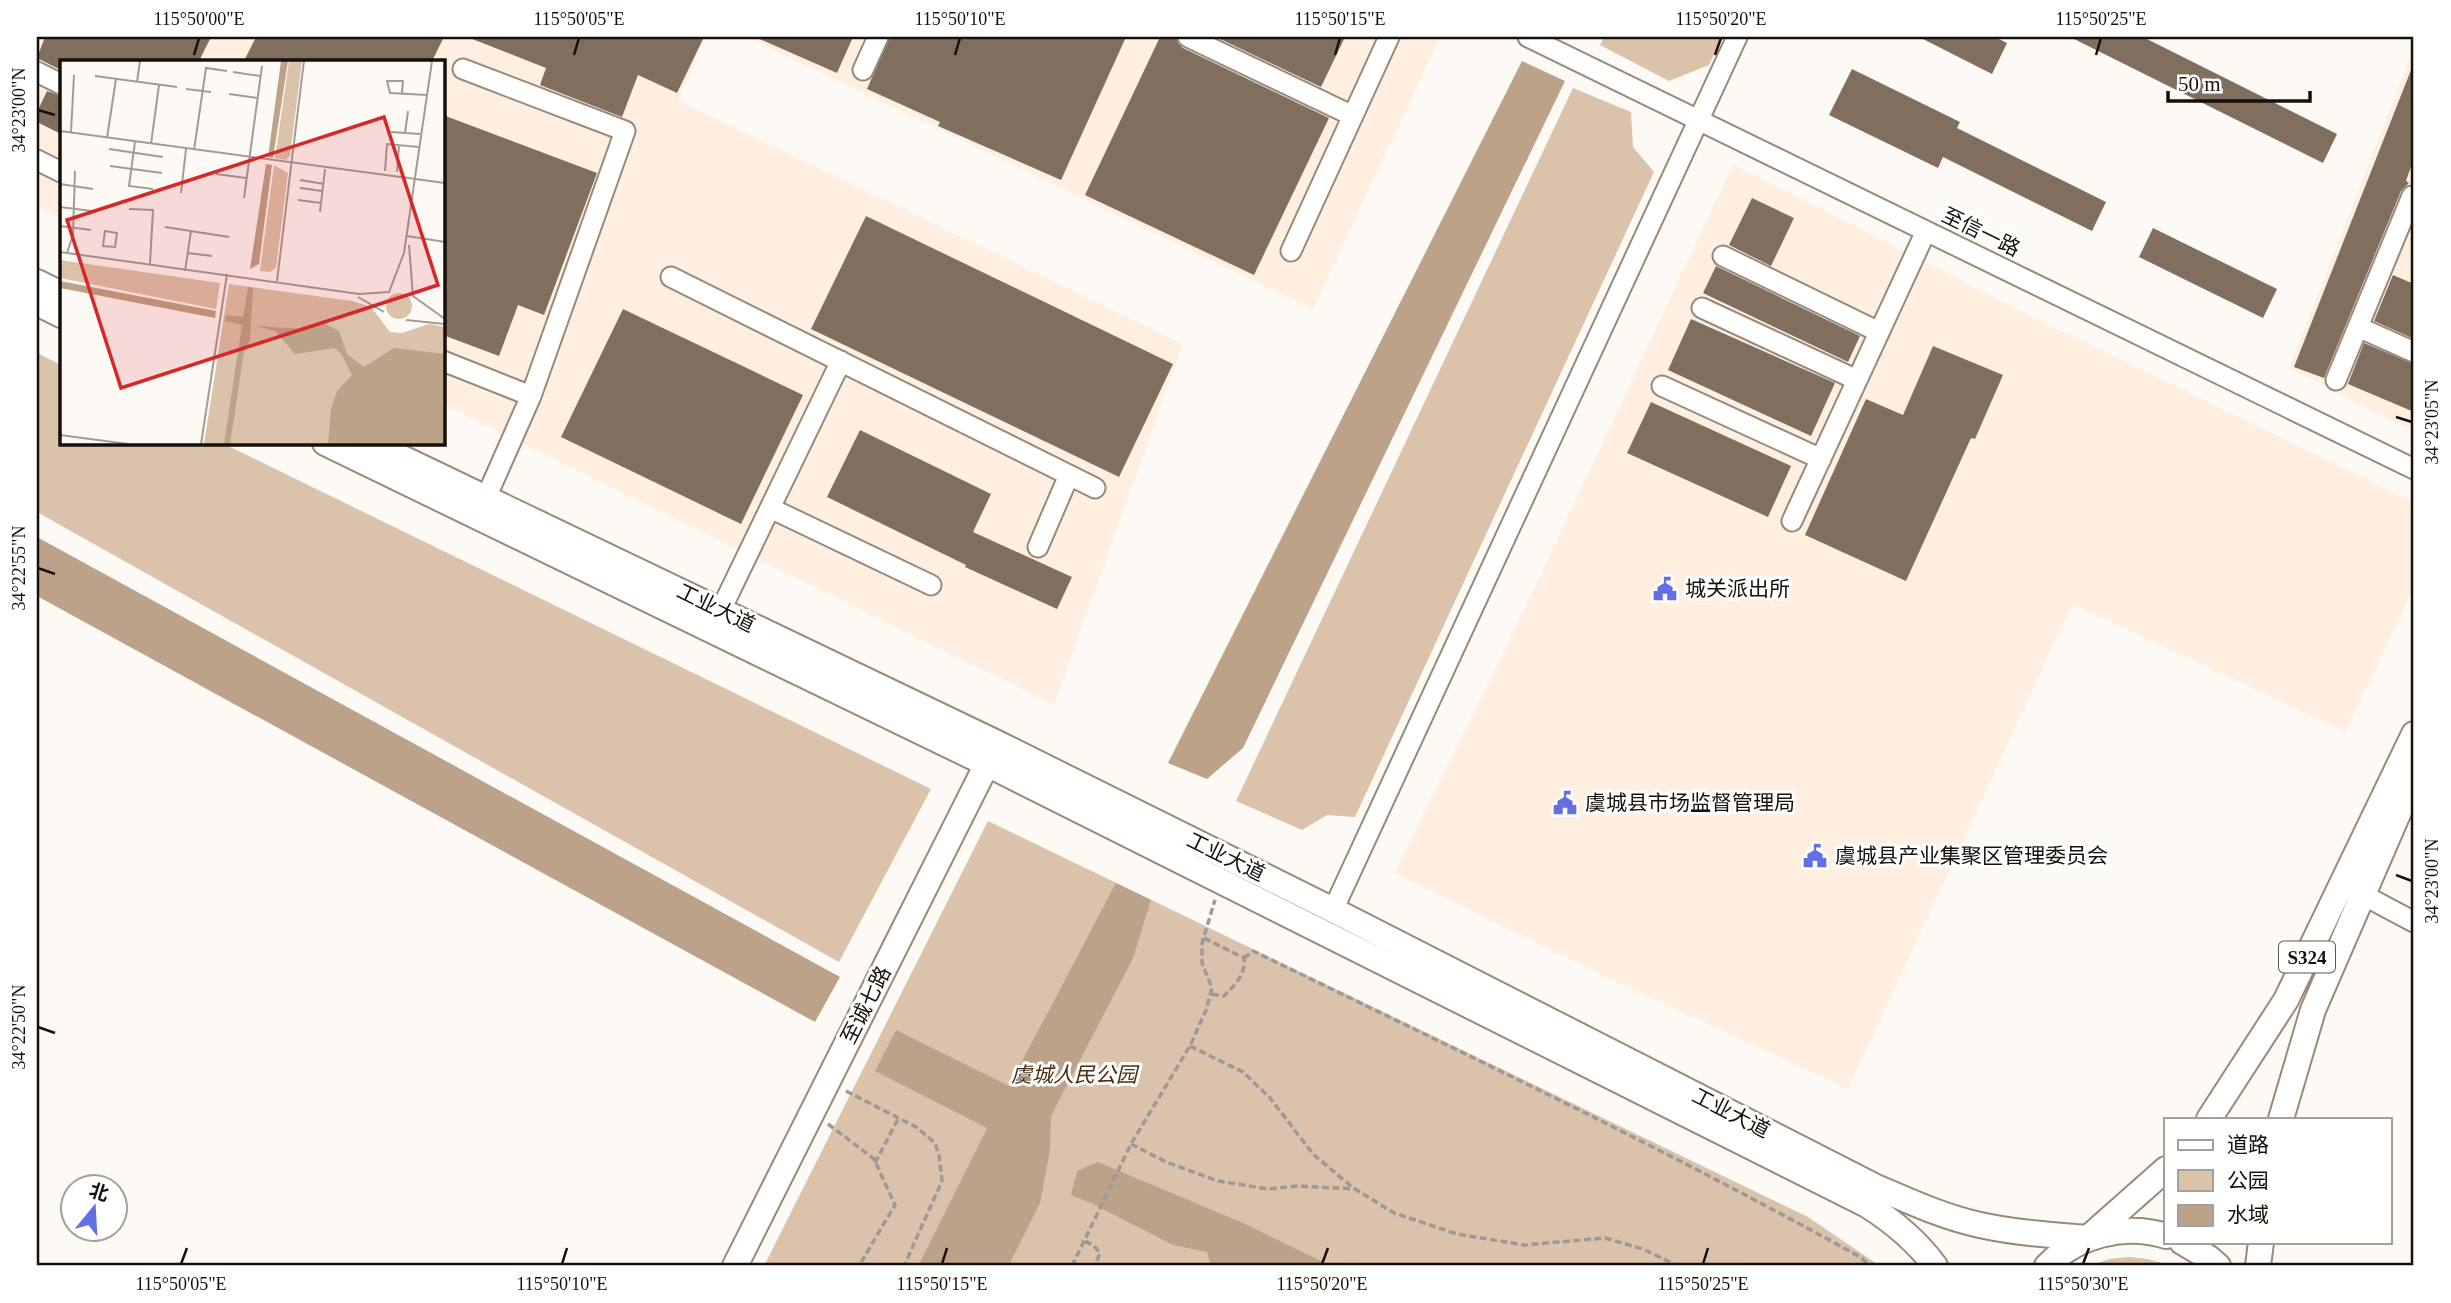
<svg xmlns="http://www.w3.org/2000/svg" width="2451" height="1303" font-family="'Times New Roman','Noto Sans SC',serif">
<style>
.built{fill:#feefe1}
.green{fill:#dbc2ab}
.water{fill:#bca289}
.building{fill:#806f5f}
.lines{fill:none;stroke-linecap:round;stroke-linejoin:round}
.minor-casing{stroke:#9a8978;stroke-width:23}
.major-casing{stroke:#9a8978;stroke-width:28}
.path{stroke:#9d9994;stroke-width:3.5;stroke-dasharray:7 3.5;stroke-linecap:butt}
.minor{stroke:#fff;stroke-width:19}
.major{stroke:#fff;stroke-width:24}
.ticks{fill:none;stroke:#17100a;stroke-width:2.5}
.labels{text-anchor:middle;stroke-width:6;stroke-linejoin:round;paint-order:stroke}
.shield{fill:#fff;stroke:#5d5854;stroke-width:2}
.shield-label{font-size:19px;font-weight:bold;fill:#17100a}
.street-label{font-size:21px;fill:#17100a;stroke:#fff}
.poi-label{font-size:21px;fill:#17100a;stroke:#fff;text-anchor:start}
.park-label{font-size:21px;font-style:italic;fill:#4a2d0e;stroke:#fff}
.inset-road{fill:none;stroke:#a19c98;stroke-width:2}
.view{fill:#d62828;fill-opacity:0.15;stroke:#d62828;stroke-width:3.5}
.inset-edge{fill:none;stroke:#17100a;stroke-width:3.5}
.neatline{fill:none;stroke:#17100a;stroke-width:2.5}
.ticks-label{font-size:18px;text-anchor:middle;fill:#17100a}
</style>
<rect width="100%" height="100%" fill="#fdfaf6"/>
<path class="built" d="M 37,37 L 705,37 L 678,100 L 1183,344 L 1054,705 L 443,404 L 443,61 L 61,61 L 61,219 L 37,207 Z
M 747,37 L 1440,37 L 1313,309 Z
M 2414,48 L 2414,432 L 2289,368 Z
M 1733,164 L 2035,318 L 2414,502 L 2414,588 L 2345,732 L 2074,604 L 2050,652 L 1848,1089 L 1615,981 L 1394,873 L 1516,627 Z"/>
<path class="green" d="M 1604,37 L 1722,37 L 1709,65 L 1669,81 L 1600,45 Z
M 1573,88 L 1631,112 L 1633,147 L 1654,172 L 1355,817 L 1327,815 L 1302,830 L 1236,801 Z
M 37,353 L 61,365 L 61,443 L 222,443 L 931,789 L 839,962 L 37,512 Z
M 988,821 L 1808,1217 L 1880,1266 L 764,1266 Z
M 2129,1257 L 2148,1259 L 2172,1266 L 2089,1266 L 2109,1259 Z"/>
<path class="water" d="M 1522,61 L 1565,81 L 1243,748 L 1207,779 L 1168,763 Z
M 37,537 L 840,977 L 815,1022 L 37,596 Z
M 1116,883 L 1151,900 L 1133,958 L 1051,1116 L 1050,1150 L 1040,1203 L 1009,1265 L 918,1266 L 987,1128 L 875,1071 L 896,1030 L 1009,1086 Z
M 1098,1162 L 1243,1223 L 1331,1266 L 1211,1266 L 1207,1252 L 1173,1245 L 1089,1202 L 1071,1195 L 1077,1171 Z"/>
<path class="building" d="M 45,37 L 211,37 L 199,61 L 61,61 L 61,70 L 37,58 Z
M 256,37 L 444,37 L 432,61 L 244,61 Z
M 467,37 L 704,37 L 677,93 L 638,75 L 622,117 L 540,85 L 546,68 Z
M 755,37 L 853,37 L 837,73 Z
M 890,37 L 1126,37 L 1061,180 L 938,126 L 940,122 L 867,89 Z
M 1160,37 L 1176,37 L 1178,43 L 1183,48 L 1329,118 L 1254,275 L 1085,195 Z
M 1216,37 L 1345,37 L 1321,87 Z
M 1919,37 L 1995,37 L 2007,43 L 1992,74 Z
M 2070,37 L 2143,37 L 2337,134 L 2323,163 Z
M 2413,65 L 2414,158 L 2406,181 L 2409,183 L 2401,191 L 2324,378 L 2294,367 Z
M 1852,69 L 1960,122 L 1957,128 L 2106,202 L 2092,231 L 1943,157 L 1938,168 L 1829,115 Z
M 47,91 L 61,96 L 61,134 L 37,122 L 37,112 Z
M 443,115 L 597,173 L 544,315 L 518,305 L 499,356 L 443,335 Z
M 1752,198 L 1794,218 L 1771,266 L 1729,245 Z
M 866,216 L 1173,364 L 1119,477 L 811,329 Z
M 2153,228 L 2277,289 L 2263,318 L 2139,257 Z
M 1716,266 L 1860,336 L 1848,362 L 1703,293 Z
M 2393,275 L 2414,284 L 2414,339 L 2374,321 Z
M 623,309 L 803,395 L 741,524 L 561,437 Z
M 1691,319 L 1835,383 L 1811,436 L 1668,370 Z
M 2364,343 L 2414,364 L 2414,412 L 2348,384 Z
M 1933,346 L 2003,375 L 1975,439 L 1971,438 L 1906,581 L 1805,535 L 1866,399 L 1903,415 Z
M 1651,402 L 1791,466 L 1768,517 L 1627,453 Z
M 860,430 L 991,494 L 973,532 L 1072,577 L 1057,609 L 965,567 L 966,565 L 827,497 Z"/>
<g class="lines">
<g class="minor-casing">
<path id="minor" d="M 1188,37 L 1353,116
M 1528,37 L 2414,469
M 463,69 L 625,131 L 531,396 L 481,509
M 863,70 L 878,37
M 37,72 L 61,84
M 37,160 L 61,172
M 1291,251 L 1389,37
M 1723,256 L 1879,332
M 671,277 L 1095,488
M 1702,308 L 1857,380
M 2358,327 L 2414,352
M 443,361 L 531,396
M 2336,380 L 2412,196 L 2414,197
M 1662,386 L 1821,459
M 770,508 L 931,585
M 1792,521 L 1926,231
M 1038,547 L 1069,475
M 715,622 L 841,361
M 2352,889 L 2414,922
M 1333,910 L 1737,37"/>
</g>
<g class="major-casing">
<path id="major" d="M 37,282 L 61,294
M 37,303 L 61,315
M 325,443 L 987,764 L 1867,1205 C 1894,1222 1916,1240 1935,1266
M 371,443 L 997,743 L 1333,910 L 1874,1186 C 1909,1201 1943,1217 1980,1225 C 2016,1233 2052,1235 2088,1238 L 2166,1169
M 2209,1119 L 2286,1000 L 2414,734
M 2281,1119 L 2313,1010 L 2414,777
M 2182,1242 L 2209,1258 L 2218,1266
M 735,1266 L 994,750
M 2047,1266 C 2077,1235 2125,1223 2166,1236
M 2258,1266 L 2261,1242"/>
</g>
<path class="path" d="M 1204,938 L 1244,958 C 1246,973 1235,986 1224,996 L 1211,994
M 1244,958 L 1253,951 C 1457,1050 1662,1147 1860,1257 L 1871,1266
M 1190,1046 L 1243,1072 L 1270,1098 L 1313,1154 L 1352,1187 L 1394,1213 L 1457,1234 L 1524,1245 L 1605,1238 L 1643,1249 L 1678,1266
M 846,1091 L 916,1127 L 935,1143 L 939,1155 L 942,1181 L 904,1266
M 828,1124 L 874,1159 L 895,1205 L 859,1266
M 1131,1144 L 1166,1162 L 1218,1181 L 1268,1189 L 1298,1186 L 1355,1189
M 875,1163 L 898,1119
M 1085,1241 L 1094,1246 L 1100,1253 L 1095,1266
M 1072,1266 L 1131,1144 L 1190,1046 L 1206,1010 L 1212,988 L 1202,963 L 1202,943 L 1215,900"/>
<use href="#minor" class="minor"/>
<use href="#major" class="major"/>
</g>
<path class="ticks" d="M 194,55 L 199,38M 574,55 L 579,38M 955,55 L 960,38M 1335,55 L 1340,38M 1715,55 L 1721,38M 2096,55 L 2101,38M 38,110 L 55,115M 2396,417 L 2412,422M 38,568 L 55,574M 2396,875 L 2412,881M 38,1027 L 55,1033M 181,1264 L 187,1248M 562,1264 L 567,1248M 942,1264 L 947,1248M 1322,1264 L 1328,1248M 1703,1264 L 1708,1248M 2083,1264 L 2089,1248"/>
<defs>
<g id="civic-bare" transform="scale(1.89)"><path d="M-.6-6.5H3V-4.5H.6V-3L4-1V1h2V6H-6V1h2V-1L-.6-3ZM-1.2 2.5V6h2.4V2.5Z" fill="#636fe7" stroke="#fff" stroke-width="2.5" paint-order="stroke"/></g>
</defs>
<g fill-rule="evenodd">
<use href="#civic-bare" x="1665" y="589"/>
<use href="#civic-bare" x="1565" y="803"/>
<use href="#civic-bare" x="1815" y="856"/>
</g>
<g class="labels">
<rect class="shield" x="2279" y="941.5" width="56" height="31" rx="5"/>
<g class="shield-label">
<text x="2307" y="964">S324</text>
</g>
<g class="street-label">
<text transform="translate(1981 232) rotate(26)" y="7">至信一路</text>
<text transform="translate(716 608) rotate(26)" y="7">工业大道</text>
<text transform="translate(1226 857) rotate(26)" y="7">工业大道</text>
<text transform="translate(866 1005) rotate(-63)" y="7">至诚七路</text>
<text transform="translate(1731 1113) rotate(27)" y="7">工业大道</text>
</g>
<g class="poi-label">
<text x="1685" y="596">城关派出所</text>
<text x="1585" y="810">虞城县市场监督管理局</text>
<text x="1835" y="863">虞城县产业集聚区管理委员会</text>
</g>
<g class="park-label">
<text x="1074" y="1082">虞城人民公园</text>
</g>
</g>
<g transform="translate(60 60)">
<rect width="385" height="385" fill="#fdfaf6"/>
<path d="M 229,1 L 242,1 L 230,96 L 226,100 L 215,98 ZM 214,105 L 228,113 L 216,208 L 210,212 L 200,211 ZM 0,200 L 160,223 L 156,249 L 0,218 ZM 169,224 L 292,241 L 311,247 L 330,272 L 342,273 L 369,264 L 385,267 L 385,384 L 144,384 ZM326 246a13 13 0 1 1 26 0a13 13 0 1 1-26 0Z" fill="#dbc2ab"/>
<path d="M 221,1 L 228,1 L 213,98 L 208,97 ZM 206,104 L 212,105 L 199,204 L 190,209 ZM 0,221 L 156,251 L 155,258 L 0,228 ZM 188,227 L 193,228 L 190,281 L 184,292 L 170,384 L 164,384 L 182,265 L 165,261 L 166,255 L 183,257 ZM 262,262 L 279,271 L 287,294 L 304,307 L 334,288 L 385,294 L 385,384 L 268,384 L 271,349 L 277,331 L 292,315 L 282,295 L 275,288 L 235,294 L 215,271 L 195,266 L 245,269 Z" fill="#bca289"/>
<path class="inset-road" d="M 173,12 L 200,16M 35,16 L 117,27M 77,22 L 80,1M 126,29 L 151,32M 342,33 L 343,21 L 327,21 L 330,33 L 367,35M 169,34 L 197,38M 0,71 L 385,123M 11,72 L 14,15M 331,72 L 360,74M 345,73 L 348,51M 47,78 L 56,19M 75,82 L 69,126 L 93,129M 91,84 L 99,25M 49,89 L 103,97M 134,90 L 146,8 L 167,11M 50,106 L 102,113M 325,111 L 327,84 L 359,87M 337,112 L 339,85M 156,114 L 186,118M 240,120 L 264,124M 0,124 L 33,129M 240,128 L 262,131M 121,133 L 126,89M 184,138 L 202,6M 238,140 L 261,143M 0,147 L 32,151M 69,149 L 93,150 L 90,204M 260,152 L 265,109M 0,166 L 31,170M 105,167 L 169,177M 45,171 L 57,173 L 55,187 L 43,186 ZM 347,176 L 385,182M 349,185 L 353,236 L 385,259M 0,192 L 299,234 L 329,232 L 344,193 L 372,1M 7,193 L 13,175 L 15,111M 128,193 L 152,196M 125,211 L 131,171M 217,221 L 244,1M 298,237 L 324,252M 346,260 L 385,264M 0,375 L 68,384M 141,384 L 167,214"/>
<path class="view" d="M 324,57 L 378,225 L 61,328 L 7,160 Z"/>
<rect width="385" height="385" class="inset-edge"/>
</g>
<rect width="2451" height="1303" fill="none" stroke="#ffffff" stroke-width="77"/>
<rect x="2164" y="1118" width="228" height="126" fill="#ffffff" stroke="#a29f9d" stroke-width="2"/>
<rect x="2178" y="1140" width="35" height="10" fill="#ffffff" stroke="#a29f9d" stroke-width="2"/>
<text x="2227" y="1152" font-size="21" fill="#17100a">道路</text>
<rect x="2178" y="1170" width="35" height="21" fill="#dbc2ab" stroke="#a29f9d" stroke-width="2"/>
<text x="2227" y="1188" font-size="21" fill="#17100a">公园</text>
<rect x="2178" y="1205" width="35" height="21" fill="#bca289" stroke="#a29f9d" stroke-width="2"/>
<text x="2227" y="1222" font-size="21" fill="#17100a">水域</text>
<g transform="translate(94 1208) rotate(18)"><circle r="33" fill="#ffffff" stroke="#a29f9d" stroke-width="2"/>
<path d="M0-5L12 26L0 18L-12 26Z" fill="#636fe7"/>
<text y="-10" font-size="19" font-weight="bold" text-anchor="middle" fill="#17100a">北</text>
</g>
<path d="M2168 91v10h142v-10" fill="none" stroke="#17100a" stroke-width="3.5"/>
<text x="2178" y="91" font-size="21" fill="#17100a" stroke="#ffffff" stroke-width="5" paint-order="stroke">50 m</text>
<rect x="38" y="38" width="2374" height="1226" class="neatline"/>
<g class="ticks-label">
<text x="199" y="25">115°50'00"E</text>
<text x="579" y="25">115°50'05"E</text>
<text x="960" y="25">115°50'10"E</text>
<text x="1340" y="25">115°50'15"E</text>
<text x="1721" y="25">115°50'20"E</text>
<text x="2101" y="25">115°50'25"E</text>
<text transform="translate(19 110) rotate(-90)" y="6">34°23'00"N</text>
<text transform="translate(2432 422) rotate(-90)" y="6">34°23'05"N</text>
<text transform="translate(19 568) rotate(-90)" y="6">34°22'55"N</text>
<text transform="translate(2432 881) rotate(-90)" y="6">34°23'00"N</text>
<text transform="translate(19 1027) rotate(-90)" y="6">34°22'50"N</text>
<text x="181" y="1290">115°50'05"E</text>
<text x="562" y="1290">115°50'10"E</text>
<text x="942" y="1290">115°50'15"E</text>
<text x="1322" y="1290">115°50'20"E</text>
<text x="1703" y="1290">115°50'25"E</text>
<text x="2083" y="1290">115°50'30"E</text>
</g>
</svg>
